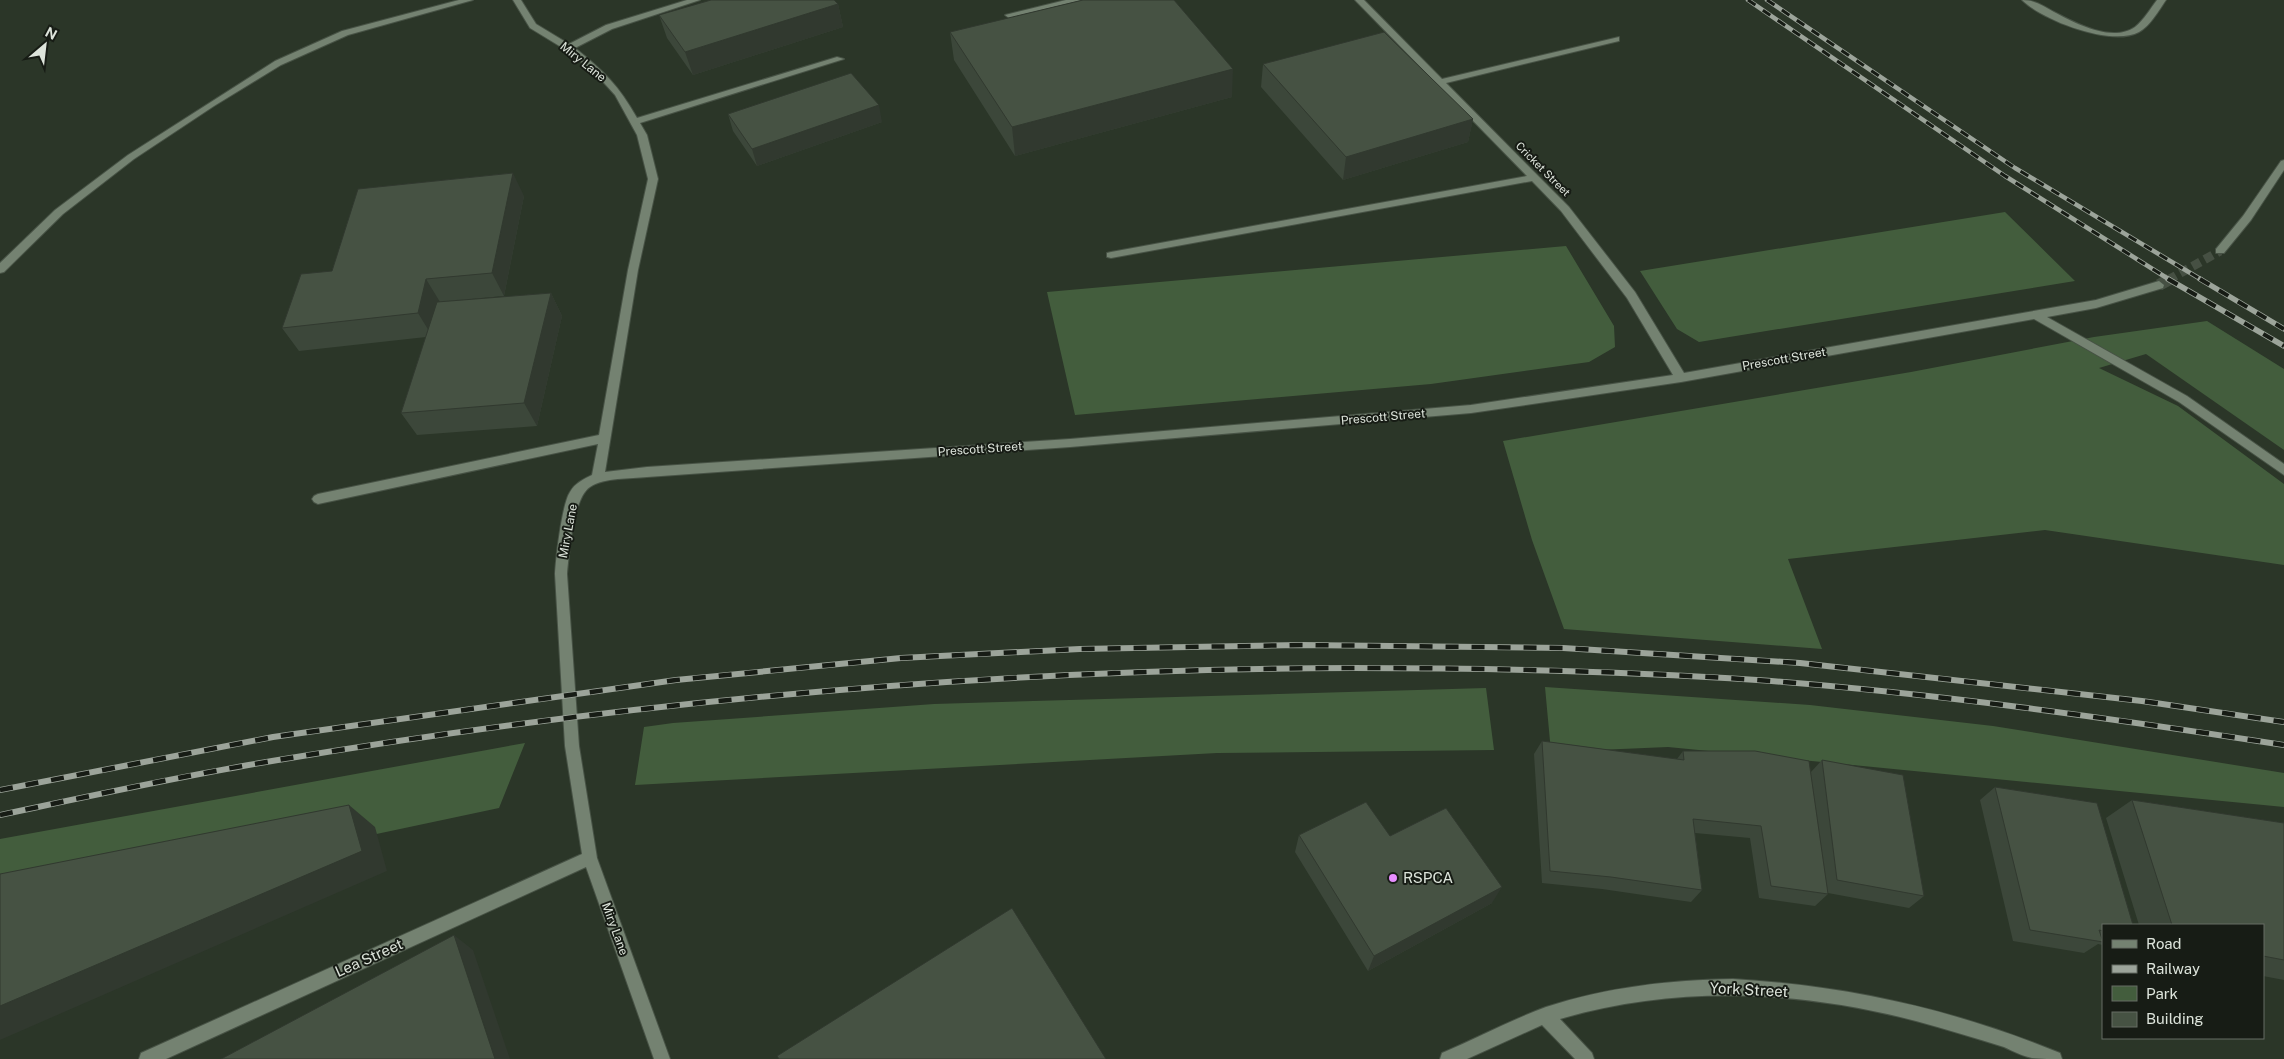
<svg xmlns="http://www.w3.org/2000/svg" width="2284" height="1059" font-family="'Public Sans',sans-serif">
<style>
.green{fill:#435d3d}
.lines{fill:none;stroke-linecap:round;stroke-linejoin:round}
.minor-tunnel-far1{stroke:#465043;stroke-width:9;stroke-dasharray:9 5;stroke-linecap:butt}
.minor-tunnel{stroke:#465043;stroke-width:12;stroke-dasharray:12 5.5;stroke-linecap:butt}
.minor-casing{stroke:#475245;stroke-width:2}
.minor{fill:#748271;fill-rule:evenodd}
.rail-far2-casing{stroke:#9ca49a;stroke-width:4.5}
.rail-far1-casing{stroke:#9ca49a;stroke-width:5.5}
.rail-casing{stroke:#9ca49a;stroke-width:6}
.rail-far2{stroke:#171c15;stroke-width:3;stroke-dasharray:9;stroke-linecap:butt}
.rail-far1{stroke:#171c15;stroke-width:4;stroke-dasharray:11;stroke-linecap:butt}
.rail{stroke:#171c15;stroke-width:4.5;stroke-dasharray:13;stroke-linecap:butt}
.wall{fill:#3c473a}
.shaded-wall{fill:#31392f}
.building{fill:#465243;stroke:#31392f}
.poi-dot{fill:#e88eff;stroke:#171c15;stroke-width:2}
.labels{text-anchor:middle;stroke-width:4;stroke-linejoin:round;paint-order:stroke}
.far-street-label{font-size:11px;fill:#dde4db;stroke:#171c15}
.street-label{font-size:12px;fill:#dde4db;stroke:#171c15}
.near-poi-label{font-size:15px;fill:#dde4db;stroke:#171c15;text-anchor:start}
.near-street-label{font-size:15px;fill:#dde4db;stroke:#171c15}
</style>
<rect width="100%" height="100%" fill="#2b3628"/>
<path class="green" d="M 2005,212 L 2075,281 L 1699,342 L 1677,329 L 1640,271 Z
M 1566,246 L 1614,326 L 1615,347 L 1589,362 L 1431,384 L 1075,415 L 1047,292 Z
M 2207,321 L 2284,369 L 2284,450 L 2146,354 L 2099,368 L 2178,406 L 2284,484 L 2284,565 L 2045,530 L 1788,559 L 1822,649 L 1564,629 L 1532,540 L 1503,441 L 1911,372 L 2094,337 Z
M 1545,687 L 1810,705 L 1993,726 L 2284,773 L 2284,807 L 1668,747 L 1551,752 Z
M 1486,688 L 1494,750 L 1217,753 L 635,785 L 644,727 L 673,723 L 934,704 Z
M 525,743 L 499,808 L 0,914 L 0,839 Z"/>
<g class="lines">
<path class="minor-tunnel-far1" d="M 2168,280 L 2220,251"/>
<path class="minor-tunnel" d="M 2159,285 L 2170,279"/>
<g class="minor-casing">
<path id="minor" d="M 459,0 L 473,0 L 348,35 L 281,65 L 214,106 L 134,159 L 63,214 L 4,272 L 0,273 L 0,263 L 55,210 L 128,155 L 275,61 L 342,31 Z
M 513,0 L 521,0 L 536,24 L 569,44 L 606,25 L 687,0 L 700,0 L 612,29 L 575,48 C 604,71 619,86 637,118 L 837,57 L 844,59 L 640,123 L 647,135 L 658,179 L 638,270 L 605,472 L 647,467 L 1070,439 L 1471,405 L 1673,375 L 1627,298 L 1561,211 L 1532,181 L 1111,258 L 1107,257 L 1107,253 L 1111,252 L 1527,176 L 1355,0 L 1364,0 L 1442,79 L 1619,37 L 1619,41 L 1446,83 L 1569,207 L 1635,292 L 1684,373 L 2096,300 L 2159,281 L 2164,285 L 2163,288 L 2096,308 L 2047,317 L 2187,396 L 2284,464 L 2284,475 L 2179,402 L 2034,319 L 1681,382 L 1471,413 L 1070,447 L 647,477 C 630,479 605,477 590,487 C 573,498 569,554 567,574 L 579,746 L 597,858 L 670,1059 L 654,1059 L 586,867 L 166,1059 L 139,1059 L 141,1053 L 582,854 L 565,746 L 555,574 C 556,557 562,504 570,492 C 575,483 584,479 592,475 L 598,444 L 318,504 L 314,502 L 312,499 L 314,496 L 318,494 L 599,435 L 628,270 L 648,179 L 637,135 L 615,95 L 595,73 L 566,50 L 530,28 Z
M 1066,0 L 1082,0 L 1009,18 L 1005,15 Z
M 2022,0 C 2035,0 2043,6 2054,12 C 2075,23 2112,43 2135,27 C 2144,20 2150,9 2157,0 L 2166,0 C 2159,10 2150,26 2139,32 C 2111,47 2042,20 2022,0 Z
M 2284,160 L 2284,170 L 2251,220 L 2224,253 L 2216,253 L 2216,249 L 2243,216 L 2281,161 Z
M 1733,979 C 1848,986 1953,1009 2060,1053 L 2062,1059 C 2053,1059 2041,1059 2032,1058 C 2022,1056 2013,1051 2004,1047 C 1975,1038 1946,1029 1916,1021 C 1799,990 1676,985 1560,1019 L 1592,1053 L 1594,1059 L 1575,1059 L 1542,1025 L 1467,1059 L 1440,1059 L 1442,1053 C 1477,1038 1511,1020 1546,1007 C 1608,987 1669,980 1733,979 Z"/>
</g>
<use href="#minor" class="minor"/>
<g class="rail-far2-casing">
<path id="rail-far2" d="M 1748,0 L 2005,176 L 2170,280
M 1767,0 L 2015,168 L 2202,280"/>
</g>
<g class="rail-far1-casing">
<path id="rail-far1" d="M 2168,279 L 2284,346
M 2200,279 L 2284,329"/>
</g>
<g class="rail-casing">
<path id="rail" d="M 0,790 L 273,737 L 676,680 L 901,658 L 1080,649 L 1301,645 L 1563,648 L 1800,663 L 2142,701 L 2284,722
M 0,815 C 90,796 181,776 272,761 C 629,701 991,669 1353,668 C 1487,668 1622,671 1757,680 C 1933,693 2109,718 2284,745"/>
</g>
<use href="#rail-far2" class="rail-far2"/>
<use href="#rail-far1" class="rail-far1"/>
<use href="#rail" class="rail"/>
</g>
<path class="wall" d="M 838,4 L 843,27 L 693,75 L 667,38 L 659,15 Z
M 950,32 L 1232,97 L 1015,156 L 954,60 Z
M 1263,64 L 1473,119 L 1468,142 L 1343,180 L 1261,87 Z
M 728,114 L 882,122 L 757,166 L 733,131 Z
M 524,196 L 504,296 L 472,299 L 551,293 L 562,316 L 537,426 L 417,435 L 401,413 L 426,337 L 299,351 L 282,328 L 332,271 Z
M 1542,741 L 1677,759 L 1683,751 L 1811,772 L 1822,760 L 1924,896 L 1909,908 L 1828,893 L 1828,894 L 1815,906 L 1759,898 L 1750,838 L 1695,833 L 1702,890 L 1691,902 L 1602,889 L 1542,883 L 1534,754 Z
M 1995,787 L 2103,925 L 2103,945 L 2098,944 L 2084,953 L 2013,941 L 1980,800 Z
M 2132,800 L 2284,823 L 2284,980 L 2263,976 L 2263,925 L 2139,925 L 2106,818 Z
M 1299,835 L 1390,836 L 1492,903 L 1368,971 L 1295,852 Z"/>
<path class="shaded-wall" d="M 838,4 L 843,27 L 693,75 L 685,52 Z
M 1233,69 L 1232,97 L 1015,156 L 1012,127 Z
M 879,105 L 882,122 L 757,166 L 752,149 Z
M 1473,119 L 1468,142 L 1343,180 L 1346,157 Z
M 513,173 L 524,196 L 504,296 L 492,273 Z
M 426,279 L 440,302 L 432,336 L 418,313 Z
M 551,293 L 562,316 L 537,426 L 524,403 Z
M 349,805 L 375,827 L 387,871 L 0,1040 L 0,1006 Z
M 1502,887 L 1492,903 L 1368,971 L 1374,956 Z
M 454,935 L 473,950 L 510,1059 L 495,1059 Z"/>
<path class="building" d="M 711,0 L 834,0 L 838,4 L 685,52 L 659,15 Z
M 1083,0 L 1174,0 L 1233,69 L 1012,127 L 950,32 Z
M 1384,32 L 1473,119 L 1346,157 L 1263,64 Z
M 851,73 L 879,105 L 752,149 L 728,114 Z
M 513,173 L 492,273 L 426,279 L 418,313 L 282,328 L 301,274 L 332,271 L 358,189 Z
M 551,293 L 524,403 L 401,413 L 437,302 Z
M 1542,741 L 1684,760 L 1683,751 L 1755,751 L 1809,761 L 1828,894 L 1771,886 L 1761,826 L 1693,819 L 1702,890 L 1611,877 L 1550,871 Z
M 1822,760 L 1903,775 L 1924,896 L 1837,880 Z
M 1995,787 L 2097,803 L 2133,925 L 2103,925 L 2103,931 L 2099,930 L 2103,942 L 2030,930 Z
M 2132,800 L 2284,823 L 2284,960 L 2263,956 L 2263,925 L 2172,925 Z
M 1366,802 L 1390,836 L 1446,808 L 1502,887 L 1374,956 L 1299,835 Z
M 349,805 L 362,851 L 0,1006 L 0,874 Z
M 1012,908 L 1106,1059 L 779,1059 L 777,1056 Z
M 454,935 L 495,1059 L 221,1059 Z"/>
<circle class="poi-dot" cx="1393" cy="878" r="5"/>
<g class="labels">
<g class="far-street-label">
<text transform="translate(1543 169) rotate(45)" y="4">Cricket Street</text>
</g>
<g class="street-label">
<text transform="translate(583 62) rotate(39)" y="4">Miry Lane</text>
<text transform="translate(1784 359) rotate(-10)" y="4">Prescott Street</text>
<text transform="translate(1383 417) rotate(-5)" y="4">Prescott Street</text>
<text transform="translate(980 449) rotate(-4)" y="4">Prescott Street</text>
<text transform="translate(568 531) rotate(-79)" y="4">Miry Lane</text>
<text transform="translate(615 929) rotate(70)" y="4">Miry Lane</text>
</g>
<g class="near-poi-label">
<text x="1403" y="883">RSPCA</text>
</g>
<g class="near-street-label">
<text transform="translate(369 958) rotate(-24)" y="5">Lea Street</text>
<text transform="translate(1749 990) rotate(3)" y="5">York Street</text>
</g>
</g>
<rect x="2102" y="924" width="162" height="115" fill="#171c15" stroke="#666c64"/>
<rect x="2112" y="940" width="25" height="8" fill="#748271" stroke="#666c64"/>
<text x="2146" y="949" font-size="15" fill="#dde4db">Road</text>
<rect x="2112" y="965" width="25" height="8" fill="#9ca49a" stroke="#666c64"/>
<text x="2146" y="974" font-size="15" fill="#dde4db">Railway</text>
<rect x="2112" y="986" width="25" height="15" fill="#435d3d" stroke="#666c64"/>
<text x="2146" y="999" font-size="15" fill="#dde4db">Park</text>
<rect x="2112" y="1012" width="25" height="15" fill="#465243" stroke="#666c64"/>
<text x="2146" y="1024" font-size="15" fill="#dde4db">Building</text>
<g transform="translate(45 45) rotate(28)" stroke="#171c15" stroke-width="4" paint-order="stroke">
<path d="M0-4L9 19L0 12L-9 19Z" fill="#dde4db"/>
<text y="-8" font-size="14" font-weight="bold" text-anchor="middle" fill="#dde4db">N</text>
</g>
</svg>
